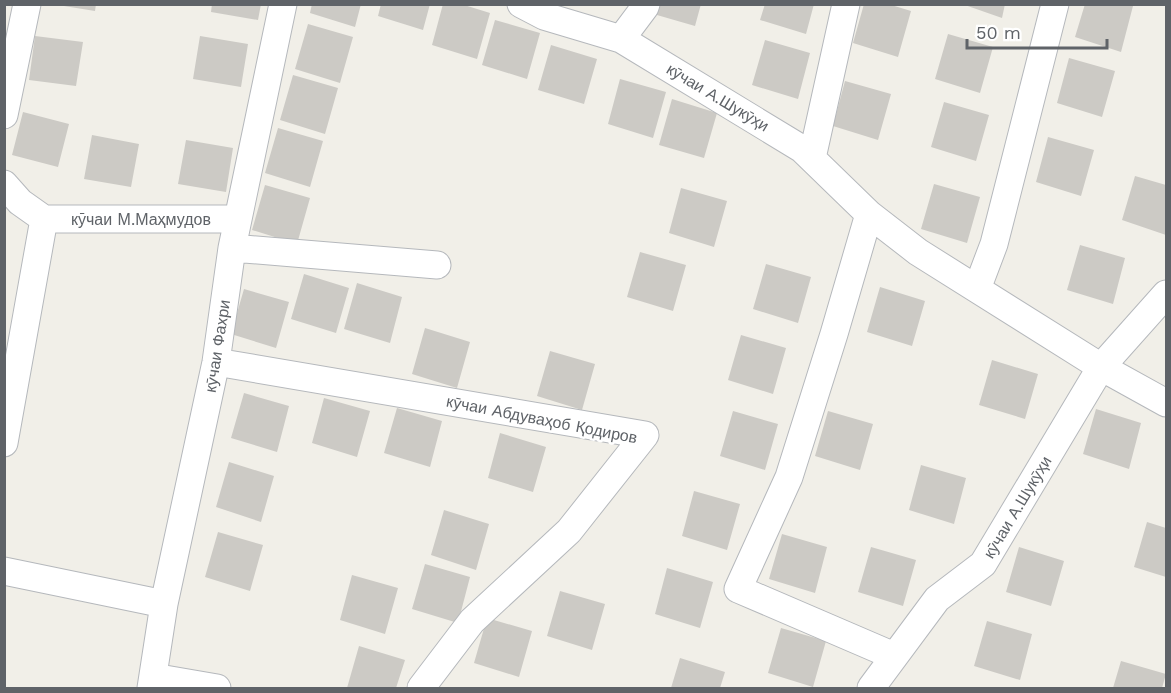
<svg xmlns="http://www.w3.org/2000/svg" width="1171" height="693" font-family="'Work Sans',sans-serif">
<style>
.building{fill:#cccac5}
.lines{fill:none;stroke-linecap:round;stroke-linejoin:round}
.minor-casing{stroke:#b5b8bc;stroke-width:29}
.minor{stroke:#fff;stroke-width:27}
.labels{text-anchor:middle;stroke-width:5;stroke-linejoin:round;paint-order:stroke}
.street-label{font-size:16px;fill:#5f6368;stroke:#fff}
</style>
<rect width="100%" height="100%" fill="#f1efe8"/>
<path class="building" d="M 64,4 L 96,4 L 95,11 L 64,6 Z
M 212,4 L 261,4 L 258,20 L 211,12 Z
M 312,4 L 361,4 L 355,27 L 310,13 Z
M 381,4 L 430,4 L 423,30 L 378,16 Z
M 443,4 L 461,4 L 490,13 L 477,59 L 432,45 Z
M 652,4 L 701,4 L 695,26 L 650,13 Z
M 765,4 L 814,4 L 806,34 L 760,20 Z
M 864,4 L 888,4 L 911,11 L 898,57 L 853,43 Z
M 962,4 L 1005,4 L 1002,18 Z
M 1085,4 L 1129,4 L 1133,6 L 1121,52 L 1075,37 Z
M 495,20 L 540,33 L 527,79 L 482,65 Z
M 308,24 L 353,37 L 340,83 L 295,69 Z
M 948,34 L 993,47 L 980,93 L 935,79 Z
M 35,36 L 83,42 L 76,86 L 29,80 Z
M 200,36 L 248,44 L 241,87 L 193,79 Z
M 765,40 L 810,53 L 798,99 L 752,85 Z
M 551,45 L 597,59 L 584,104 L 538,90 Z
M 1069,58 L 1115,71 L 1102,117 L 1057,103 Z
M 293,75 L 338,88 L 325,134 L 280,120 Z
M 620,79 L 666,92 L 653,138 L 608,124 Z
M 845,81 L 891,94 L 878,140 L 833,126 Z
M 672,99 L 717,113 L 704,158 L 659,145 Z
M 944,102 L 989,115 L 976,161 L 931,147 Z
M 23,112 L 69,124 L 58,167 L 12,155 Z
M 278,128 L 323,141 L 310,187 L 265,173 Z
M 92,135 L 139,144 L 131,187 L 84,179 Z
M 1048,137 L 1094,150 L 1081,196 L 1036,182 Z
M 186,140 L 233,148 L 226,192 L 178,184 Z
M 1135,176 L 1166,185 L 1166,235 L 1122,220 Z
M 934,184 L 980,197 L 967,243 L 921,229 Z
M 265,185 L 310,198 L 297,244 L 252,230 Z
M 681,188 L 727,201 L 714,247 L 669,233 Z
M 1080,245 L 1125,258 L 1113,304 L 1067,290 Z
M 640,252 L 686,265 L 673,311 L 627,297 Z
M 766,264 L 811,277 L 798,323 L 753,309 Z
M 304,274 L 349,288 L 336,333 L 291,319 Z
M 357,283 L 402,297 L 390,343 L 344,329 Z
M 880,287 L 925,301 L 912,346 L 867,332 Z
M 244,289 L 289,302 L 276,348 L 231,334 Z
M 425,328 L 470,342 L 457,388 L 412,374 Z
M 741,335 L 786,348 L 773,394 L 728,380 Z
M 550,351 L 595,364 L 582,410 L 537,396 Z
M 992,360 L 1038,374 L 1025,419 L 979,405 Z
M 244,393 L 289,406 L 277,452 L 231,438 Z
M 324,398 L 370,411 L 357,457 L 312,443 Z
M 397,408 L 442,421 L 430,467 L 384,453 Z
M 1096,409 L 1141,423 L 1129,469 L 1083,454 Z
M 733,411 L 778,424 L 765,470 L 720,456 Z
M 828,411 L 873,424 L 860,470 L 815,456 Z
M 500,433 L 546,447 L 533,492 L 488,478 Z
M 229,462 L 274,476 L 261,522 L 216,507 Z
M 921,465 L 966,478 L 954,524 L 909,510 Z
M 694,491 L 740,504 L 727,550 L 682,536 Z
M 444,510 L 489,524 L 476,570 L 431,555 Z
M 1147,522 L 1166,528 L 1166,577 L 1134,567 Z
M 218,532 L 263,545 L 250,591 L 205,577 Z
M 782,534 L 827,547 L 815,593 L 769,579 Z
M 871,547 L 916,560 L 903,606 L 858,592 Z
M 1019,547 L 1064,561 L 1051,606 L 1006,592 Z
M 425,564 L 470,577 L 458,623 L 412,609 Z
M 667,568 L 713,582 L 700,628 L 655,614 Z
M 352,575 L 398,588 L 385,634 L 340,620 Z
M 560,591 L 605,604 L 592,650 L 547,636 Z
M 487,618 L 532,631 L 519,677 L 474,663 Z
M 987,621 L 1032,634 L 1020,680 L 974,666 Z
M 781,628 L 826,641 L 813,687 L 768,673 Z
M 359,646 L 405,660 L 396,688 L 347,688 Z
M 680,658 L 725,672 L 720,688 L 671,688 Z
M 1121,661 L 1166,674 L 1162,688 L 1113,688 Z"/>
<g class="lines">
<g class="minor-casing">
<path id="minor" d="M 521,4 L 544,16 L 621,39 L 802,149 L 869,214 L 918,252 L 1101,367 L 1166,403
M 621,39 L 645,7 L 646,4
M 4,115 L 27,4
M 812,158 L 846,4
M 4,184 L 20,202 L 44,219 L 238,219
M 869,214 L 834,334 L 789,477 L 738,589 L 894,656
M 232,248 L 437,265
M 977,289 L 994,244 L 1055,4
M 216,362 L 645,435 L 569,531 L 472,621 L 421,688
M 4,443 L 44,219
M 4,571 L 164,604
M 153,677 L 217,688
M 151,688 L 164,604 L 216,362 L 232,248 L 283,4
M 871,688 L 937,599 L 983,564 L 1101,367 L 1166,294"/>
</g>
<use href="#minor" class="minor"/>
</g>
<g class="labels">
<g class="street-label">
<text transform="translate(718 97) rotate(31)" y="6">кӯчаи А.Шукӯҳи</text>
<text x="141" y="225">кӯчаи М.Маҳмудов</text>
<text transform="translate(217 346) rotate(-81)" y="6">кӯчаи Фахри</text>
<text transform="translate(542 419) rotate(11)" y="6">кӯчаи Абдуваҳоб Қодиров</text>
<text transform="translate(1017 507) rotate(-59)" y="6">кӯчаи А.Шукӯҳи</text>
</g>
</g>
<rect width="1171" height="693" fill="none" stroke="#5f6368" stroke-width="12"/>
<path d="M967 39v9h140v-9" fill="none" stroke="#5f6368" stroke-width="3"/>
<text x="976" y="39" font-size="18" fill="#5f6368" stroke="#ffffff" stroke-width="4.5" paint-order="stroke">50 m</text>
</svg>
